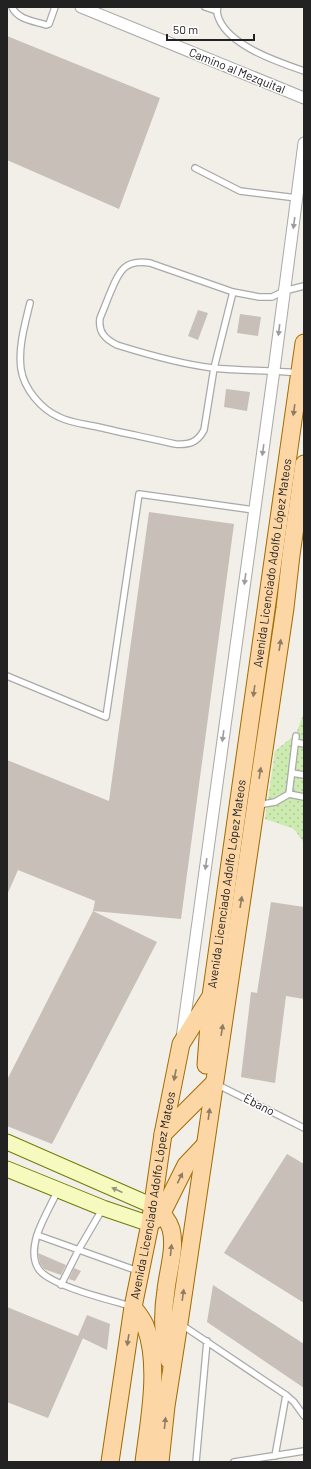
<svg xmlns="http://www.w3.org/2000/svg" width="311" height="1469" font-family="Barlow,sans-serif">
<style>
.grass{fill:url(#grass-dots)}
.building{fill:#c7bfb8}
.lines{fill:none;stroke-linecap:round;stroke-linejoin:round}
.lane-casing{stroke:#a9a9a9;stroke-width:8}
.street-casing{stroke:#a9a9a9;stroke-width:13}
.secondary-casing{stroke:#707d05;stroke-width:17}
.primary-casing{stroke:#a06b00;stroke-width:19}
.lane{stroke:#fff;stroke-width:5.5}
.street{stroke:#fff;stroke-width:11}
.secondary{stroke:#f7fabf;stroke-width:15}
.primary{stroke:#fcd6a4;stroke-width:17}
.oneway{fill:#9c9c9c}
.oneway2{fill:#8f7c63}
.oneway3{fill:#979978}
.labels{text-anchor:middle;stroke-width:3;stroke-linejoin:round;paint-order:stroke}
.street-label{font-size:12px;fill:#222;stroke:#fff}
</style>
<defs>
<pattern id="grass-dots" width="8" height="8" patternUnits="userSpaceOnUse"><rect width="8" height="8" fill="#cdebb0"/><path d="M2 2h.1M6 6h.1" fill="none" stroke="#b0c997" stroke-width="1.8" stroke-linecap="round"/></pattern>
</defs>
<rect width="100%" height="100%" fill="#f2efe9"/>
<path class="grass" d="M 304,712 L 304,843 L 294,829 L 265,819 L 275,751 L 296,734 Z"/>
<path class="building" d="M 7,36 L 160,98 L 119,209 L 7,160 Z
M 198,310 L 208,313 L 198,340 L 188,336 Z
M 240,314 L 261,317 L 258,336 L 237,333 Z
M 226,389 L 250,392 L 247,411 L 224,407 Z
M 149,512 L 234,524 L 181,919 L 93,911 L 95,901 L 18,870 L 7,895 L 7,760 L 109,801 Z
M 271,902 L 304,907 L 304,999 L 286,996 L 275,1083 L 241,1077 L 251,992 L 257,993 Z
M 93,911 L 157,942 L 52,1144 L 7,1126 L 7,1080 Z
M 287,1154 L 304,1164 L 304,1303 L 224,1253 Z
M 38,1253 L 66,1265 L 61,1275 L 44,1269 L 40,1263 Z
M 74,1268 L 81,1271 L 75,1281 L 69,1279 Z
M 213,1285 L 304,1344 L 304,1388 L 207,1322 Z
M 7,1307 L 83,1338 L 48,1418 L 7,1402 Z
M 87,1315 L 110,1324 L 107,1350 L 78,1336 Z"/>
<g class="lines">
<g class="lane-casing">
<path id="lane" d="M 12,7 C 18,20 34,21 46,25 L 49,24 L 55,7
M 205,7 L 217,11
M 218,7 C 216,11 217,14 219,19 C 230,46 278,62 304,71
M 195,168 L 240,191 L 297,198
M 30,303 C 25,324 18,347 21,369 C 24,389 41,409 59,417 C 71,423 85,424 98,427 C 123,433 149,438 175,444 C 189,445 197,443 204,430 L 214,368 L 233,292
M 299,373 C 270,370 241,371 213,368 C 180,364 149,355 117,345 C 105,339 98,332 100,318 C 104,309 107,300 111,291 C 119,271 125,259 150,263 L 233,292 L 259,297 L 272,297 L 284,291 L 304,286
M 7,676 L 106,717 L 139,494 L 254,510
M 295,742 L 304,744
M 292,773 L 304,775
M 289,794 L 296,736
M 258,805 L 275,802 L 289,794 L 304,797
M 216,1084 L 304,1128
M 58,1190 C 51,1205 42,1220 37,1235 C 34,1245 32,1258 38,1268 C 47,1285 110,1300 131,1306
M 37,1235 L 138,1271
M 61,1285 L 79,1249 L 103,1208
M 182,1325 L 286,1395 L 294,1402 L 304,1416
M 275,1456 L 286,1395
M 196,1462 L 207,1341
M 234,1462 L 304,1451"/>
</g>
<g class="street-casing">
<path id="street" d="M 81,7 L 304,98
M 182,1038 L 274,370 L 304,143"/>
</g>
<g class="secondary-casing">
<path id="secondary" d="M 7,1142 L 153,1206
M 7,1169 L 103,1208 L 150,1224"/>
</g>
<g class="primary-casing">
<g id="primary">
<path d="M 206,1065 L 211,997"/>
<path d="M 163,1134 L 214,1083"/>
<path d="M 153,1206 C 161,1212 168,1219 171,1229 C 176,1248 168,1271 166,1290 C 162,1316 163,1335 169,1360"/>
<path d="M 155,1220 L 162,1213 L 186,1165 L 205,1145"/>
<path d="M 133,1307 C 137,1313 144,1320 146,1328 C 160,1366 149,1422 144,1462"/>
<path id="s1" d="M 110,1462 L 133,1307 L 150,1224 L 163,1134 L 181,1044 L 211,996 L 304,343"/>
<path d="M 160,1462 L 166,1406 L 179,1323 L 285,608 L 291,555 L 304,464"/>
</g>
</g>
<use href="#lane" class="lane"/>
<use href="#street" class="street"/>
<use href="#secondary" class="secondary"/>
<use href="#primary" class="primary"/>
</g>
<defs><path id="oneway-solid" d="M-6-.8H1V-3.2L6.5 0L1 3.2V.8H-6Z"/></defs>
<g class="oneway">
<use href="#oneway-solid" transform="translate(294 223) rotate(98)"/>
<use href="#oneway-solid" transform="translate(279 330) rotate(97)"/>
<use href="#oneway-solid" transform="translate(263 450) rotate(98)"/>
<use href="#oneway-solid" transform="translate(245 579) rotate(98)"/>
<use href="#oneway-solid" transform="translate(223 736) rotate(98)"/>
<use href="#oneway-solid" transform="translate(206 864) rotate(98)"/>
</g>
<g class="oneway2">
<use href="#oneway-solid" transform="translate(294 410) rotate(98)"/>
<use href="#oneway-solid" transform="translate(280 645) rotate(-81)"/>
<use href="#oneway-solid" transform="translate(254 691) rotate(98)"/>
<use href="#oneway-solid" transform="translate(260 773) rotate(-81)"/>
<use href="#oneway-solid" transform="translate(241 902) rotate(-81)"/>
<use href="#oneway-solid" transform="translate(222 1030) rotate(-81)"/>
<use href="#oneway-solid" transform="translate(175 1075) rotate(101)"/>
<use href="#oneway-solid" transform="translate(209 1114) rotate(-82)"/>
<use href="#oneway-solid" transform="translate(180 1178) rotate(-64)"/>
<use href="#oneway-solid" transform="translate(171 1250) rotate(-84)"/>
<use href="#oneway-solid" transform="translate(183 1295) rotate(-82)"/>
<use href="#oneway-solid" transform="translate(128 1340) rotate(99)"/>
<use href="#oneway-solid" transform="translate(165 1423) rotate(-84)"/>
</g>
<use class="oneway3" href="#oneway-solid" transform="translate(117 1190) rotate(-156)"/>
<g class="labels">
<g class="street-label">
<text transform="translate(237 71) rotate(22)" y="4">Camino al Mezquital</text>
<text dy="4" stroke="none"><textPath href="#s1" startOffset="918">Avenida Licenciado Adolfo López Mateos</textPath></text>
<text dy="4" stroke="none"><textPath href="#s1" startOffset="594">Avenida Licenciado Adolfo López Mateos</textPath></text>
<text transform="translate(259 1105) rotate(27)" y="4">Ébano</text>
<text dy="4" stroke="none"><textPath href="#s1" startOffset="270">Avenida Licenciado Adolfo López Mateos</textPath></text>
</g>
</g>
<rect width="311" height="1469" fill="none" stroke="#222222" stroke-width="16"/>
<path d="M167 34v6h87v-6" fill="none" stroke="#222222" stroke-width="2"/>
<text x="173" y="34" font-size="12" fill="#222222" stroke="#ffffff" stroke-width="3" paint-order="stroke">50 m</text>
</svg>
